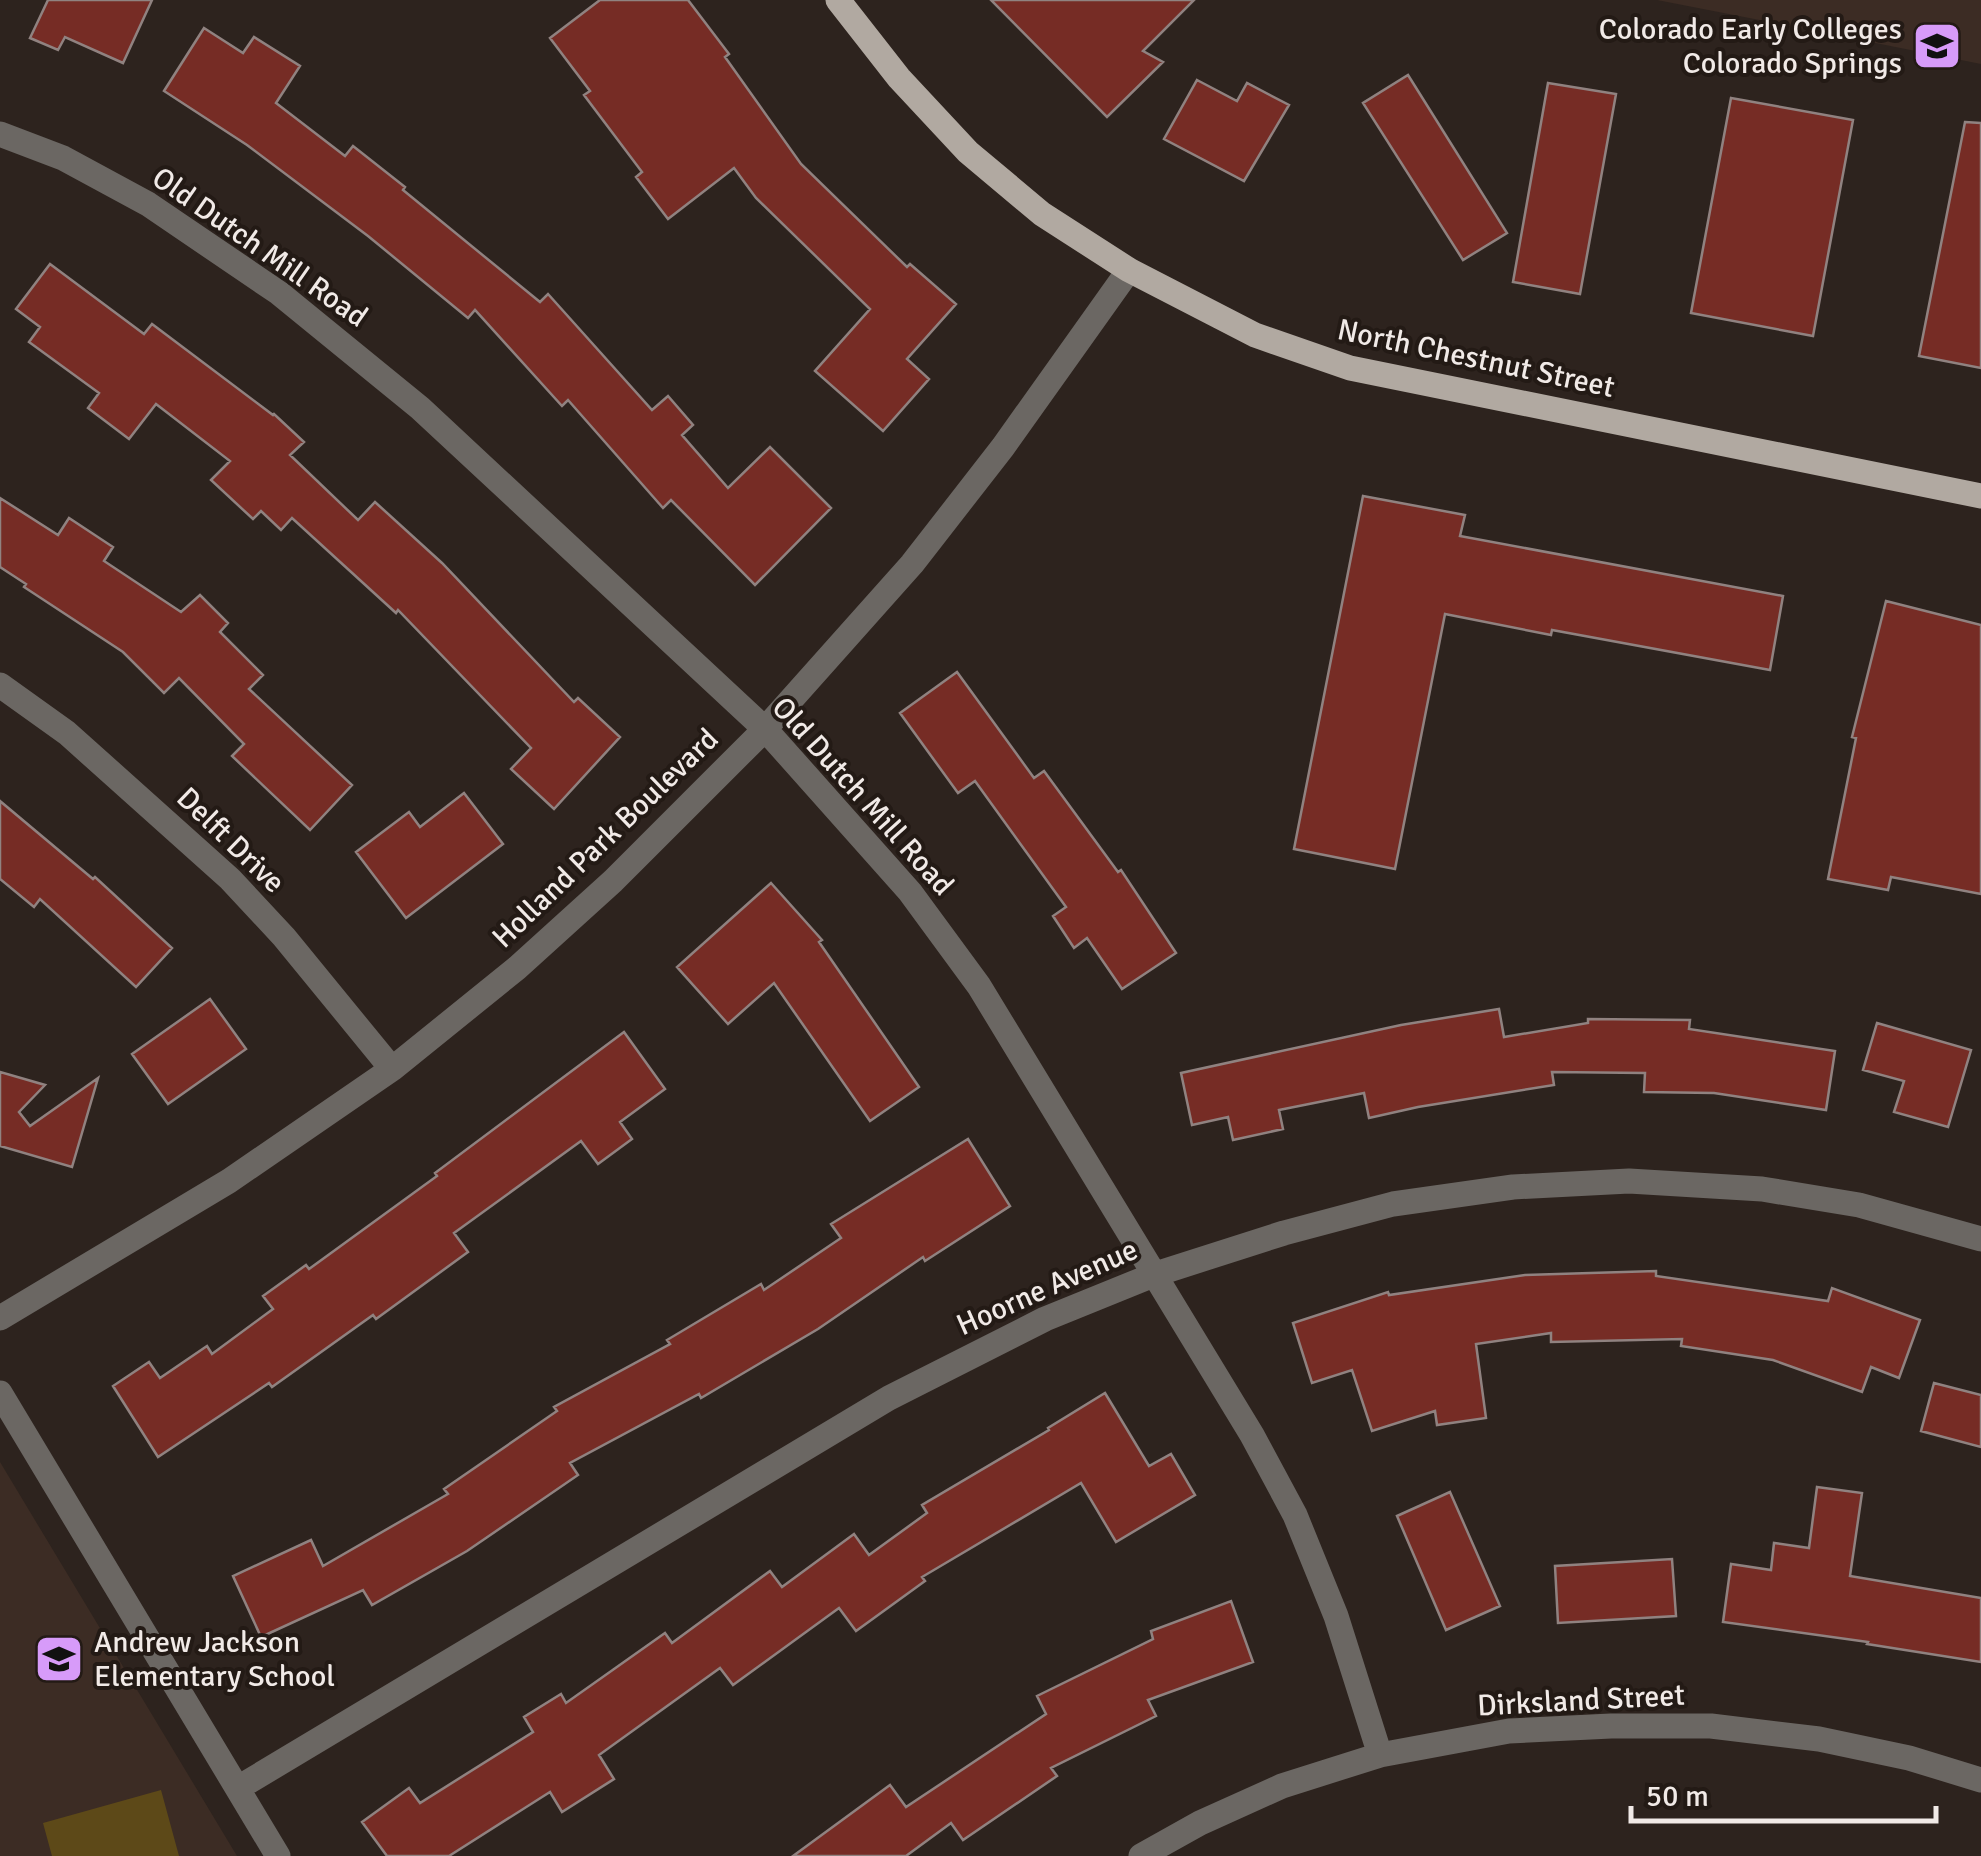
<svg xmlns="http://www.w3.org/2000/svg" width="1981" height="1856" font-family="Signika,sans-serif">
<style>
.built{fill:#3c2c24}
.green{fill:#5d4918}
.building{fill:#762c25;stroke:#908280;stroke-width:2.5}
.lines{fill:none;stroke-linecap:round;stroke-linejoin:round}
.minor{stroke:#6b6763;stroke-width:25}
.major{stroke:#b1a9a1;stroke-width:25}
.labels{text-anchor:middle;stroke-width:8;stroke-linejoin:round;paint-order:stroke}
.poi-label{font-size:30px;fill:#f1eae7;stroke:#231a15;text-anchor:end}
.street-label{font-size:30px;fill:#f1eae7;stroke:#231a15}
</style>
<rect width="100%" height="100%" fill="#2d231e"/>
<path class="built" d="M 1657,0 L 1981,0 L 1981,64 L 1805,29 Z
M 0,1462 L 237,1856 L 0,1856 Z"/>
<path class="green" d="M 161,1790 L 179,1856 L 52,1856 L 43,1823 Z"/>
<path class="building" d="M 48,0 L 152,0 L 123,63 L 65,37 L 58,50 L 30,38 Z
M 600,0 L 688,0 L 729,54 L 725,57 L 801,164 L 907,267 L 910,264 L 956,304 L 907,359 L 929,379 L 883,431 L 815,371 L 870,309 L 756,198 L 734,168 L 668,219 L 636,177 L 642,172 L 584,95 L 590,91 L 550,38 Z
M 991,0 L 1194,0 L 1143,51 L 1163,62 L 1107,117 Z
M 204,28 L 243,53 L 254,37 L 300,66 L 276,103 L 345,156 L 353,146 L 405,187 L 403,190 L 540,302 L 548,294 L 652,410 L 668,396 L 693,425 L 682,435 L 728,488 L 770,447 L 831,508 L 755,585 L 671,500 L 663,508 L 568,400 L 562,406 L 475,310 L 468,318 L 368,236 L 247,145 L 164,91 Z
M 1408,75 L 1507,233 L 1463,260 L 1363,103 Z
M 1197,80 L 1237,101 L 1247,83 L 1289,105 L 1244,181 L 1164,139 Z
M 1548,83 L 1616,94 L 1580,294 L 1513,282 Z
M 1731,98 L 1853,120 L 1813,336 L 1691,313 Z
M 1965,122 L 1981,123 L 1981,368 L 1919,356 Z
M 50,264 L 144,334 L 152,324 L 273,415 L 274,414 L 304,442 L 290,455 L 358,520 L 375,502 L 442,563 L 574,702 L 578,698 L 620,737 L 554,809 L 511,769 L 531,748 L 398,610 L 396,613 L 292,518 L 281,530 L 261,511 L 253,519 L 211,480 L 230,461 L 156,404 L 129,439 L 88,408 L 99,393 L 29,342 L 40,327 L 16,309 Z
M 1363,496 L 1465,515 L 1460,536 L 1783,596 L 1770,670 L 1552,630 L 1551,635 L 1445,614 L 1395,869 L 1294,849 Z
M 0,498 L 58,535 L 69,518 L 113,547 L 104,561 L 181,612 L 200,595 L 228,623 L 220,632 L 263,675 L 249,689 L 352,785 L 310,830 L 232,756 L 244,744 L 179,678 L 164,693 L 123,652 L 24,587 L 26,584 L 0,567 Z
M 1886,601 L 1981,625 L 1981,894 L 1891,877 L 1888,890 L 1828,879 L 1856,738 L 1852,737 Z
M 957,672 L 1034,778 L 1044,771 L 1118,872 L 1121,870 L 1176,953 L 1122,989 L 1087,938 L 1074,948 L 1053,916 L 1066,907 L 975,781 L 958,793 L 900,713 Z
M 464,793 L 503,844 L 406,918 L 356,852 L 409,812 L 420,827 Z
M 0,801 L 93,879 L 95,877 L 172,948 L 136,987 L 40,899 L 34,907 L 0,879 Z
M 771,883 L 822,940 L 819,942 L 919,1087 L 870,1121 L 774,983 L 728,1024 L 677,967 Z
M 210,999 L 246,1049 L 168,1104 L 132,1054 Z
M 1499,1009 L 1504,1037 L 1588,1023 L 1588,1019 L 1690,1020 L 1689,1029 L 1835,1051 L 1826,1110 L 1714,1093 L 1644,1092 L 1645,1073 L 1552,1072 L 1554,1085 L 1418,1107 L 1369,1118 L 1364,1093 L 1279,1110 L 1283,1129 L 1233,1140 L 1228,1117 L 1192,1125 L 1181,1073 L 1401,1025 Z
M 1877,1023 L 1971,1050 L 1948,1127 L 1894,1112 L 1904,1081 L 1863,1070 Z
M 624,1032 L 665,1089 L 620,1122 L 632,1139 L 598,1164 L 581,1141 L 454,1233 L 468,1252 L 376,1319 L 373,1315 L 272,1387 L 269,1383 L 158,1457 L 113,1386 L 149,1362 L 160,1378 L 207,1346 L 212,1354 L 273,1309 L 263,1296 L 306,1265 L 309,1269 L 437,1176 L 435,1173 Z
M 0,1072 L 45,1085 L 19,1112 L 30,1126 L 98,1078 L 72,1167 L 0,1146 Z
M 968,1139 L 1010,1206 L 925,1261 L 923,1257 L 818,1329 L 701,1398 L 699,1394 L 570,1463 L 578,1475 L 467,1551 L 372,1605 L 363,1590 L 261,1637 L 233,1576 L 311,1540 L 323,1566 L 448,1494 L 444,1489 L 557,1411 L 554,1407 L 670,1344 L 667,1340 L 761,1284 L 764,1290 L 841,1238 L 831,1224 Z
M 1656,1271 L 1656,1276 L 1828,1301 L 1832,1288 L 1920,1320 L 1899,1378 L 1871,1367 L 1862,1392 L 1773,1360 L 1681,1346 L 1682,1339 L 1551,1342 L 1551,1333 L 1476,1344 L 1486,1418 L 1437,1425 L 1435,1411 L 1372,1431 L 1352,1370 L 1312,1383 L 1293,1323 L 1388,1292 L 1389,1295 L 1525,1275 Z
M 1934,1383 L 1981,1395 L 1981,1447 L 1921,1431 Z
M 1105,1393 L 1149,1466 L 1171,1454 L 1195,1495 L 1116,1542 L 1081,1483 L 922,1577 L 925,1581 L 856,1631 L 839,1608 L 733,1685 L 720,1668 L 599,1755 L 614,1779 L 562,1812 L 550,1792 L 449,1856 L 387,1856 L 362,1822 L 409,1788 L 420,1803 L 533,1732 L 524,1717 L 561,1694 L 566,1703 L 665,1633 L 672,1643 L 770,1571 L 782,1587 L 854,1534 L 869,1555 L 927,1513 L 922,1505 L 1049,1430 L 1048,1428 Z
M 1817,1487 L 1862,1493 L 1850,1576 L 1981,1598 L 1981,1662 L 1867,1644 L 1868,1642 L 1723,1622 L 1731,1564 L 1771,1570 L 1774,1543 L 1809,1548 Z
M 1450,1492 L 1500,1606 L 1446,1630 L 1397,1516 Z
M 1672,1559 L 1676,1616 L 1558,1623 L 1555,1566 Z
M 1231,1601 L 1253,1662 L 1148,1700 L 1156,1716 L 1051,1768 L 1057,1776 L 963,1840 L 951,1823 L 906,1856 L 793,1856 L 890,1785 L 906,1807 L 1046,1714 L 1037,1696 L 1153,1639 L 1151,1631 Z"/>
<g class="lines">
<path class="minor" d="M 0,134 L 63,158 L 148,204 L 279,293 L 420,408 L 765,729 L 910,892 L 979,986 L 1252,1435 L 1295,1515 L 1336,1616 L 1380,1755
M 0,685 L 67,733 L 230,879 L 284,937 L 392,1069
M 0,1318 L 229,1181 L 392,1069 L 517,968 L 613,881 L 765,729 L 912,564 L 1003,447 L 1129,270
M 0,1393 L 278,1856
M 238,1788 L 889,1398 L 1045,1319 L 1156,1274 L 1284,1233 L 1393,1204 L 1513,1187 L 1629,1181 L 1762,1189 L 1859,1205 L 1981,1239
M 1141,1856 L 1200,1823 L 1282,1786 L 1380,1755 L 1509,1731 L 1611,1726 L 1711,1726 L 1819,1739 L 1909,1758 L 1981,1780"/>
<path class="major" d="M 838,0 L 899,78 L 968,152 L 1042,214 L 1129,270 L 1255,335 L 1350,368 L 1981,496"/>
</g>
<defs>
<g id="school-square" transform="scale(2.5)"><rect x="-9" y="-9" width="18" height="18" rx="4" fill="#d79bf9" stroke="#231a15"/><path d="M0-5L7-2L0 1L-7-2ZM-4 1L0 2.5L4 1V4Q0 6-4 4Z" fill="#111"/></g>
</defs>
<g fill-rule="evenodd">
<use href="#school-square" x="1937" y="46"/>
<use href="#school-square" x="59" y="1659"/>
</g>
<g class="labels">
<g class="poi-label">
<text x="1902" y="39">Colorado Early Colleges<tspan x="1902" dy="34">Colorado Springs</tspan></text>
<text x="94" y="1652" text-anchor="start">Andrew Jackson<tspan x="94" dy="34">Elementary School</tspan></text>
</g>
<g class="street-label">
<text transform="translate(260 247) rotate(35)" y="10">Old Dutch Mill Road</text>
<text transform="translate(1476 358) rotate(12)" y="10">North Chestnut Street</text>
<text transform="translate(863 796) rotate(48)" y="10">Old Dutch Mill Road</text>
<text transform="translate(605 838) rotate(-44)" y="10">Holland Park Boulevard</text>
<text transform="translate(231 840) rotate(44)" y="10">Delft Drive</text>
<text transform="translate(1047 1287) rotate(-24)" y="10">Hoorne Avenue</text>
<text transform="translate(1581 1700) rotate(-3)" y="10">Dirksland Street</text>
</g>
</g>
<path d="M1631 1806v15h305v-15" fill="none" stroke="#f1eae7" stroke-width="5"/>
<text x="1646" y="1806" font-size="30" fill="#f1eae7" stroke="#231a15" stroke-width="8" paint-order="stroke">50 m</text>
</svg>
